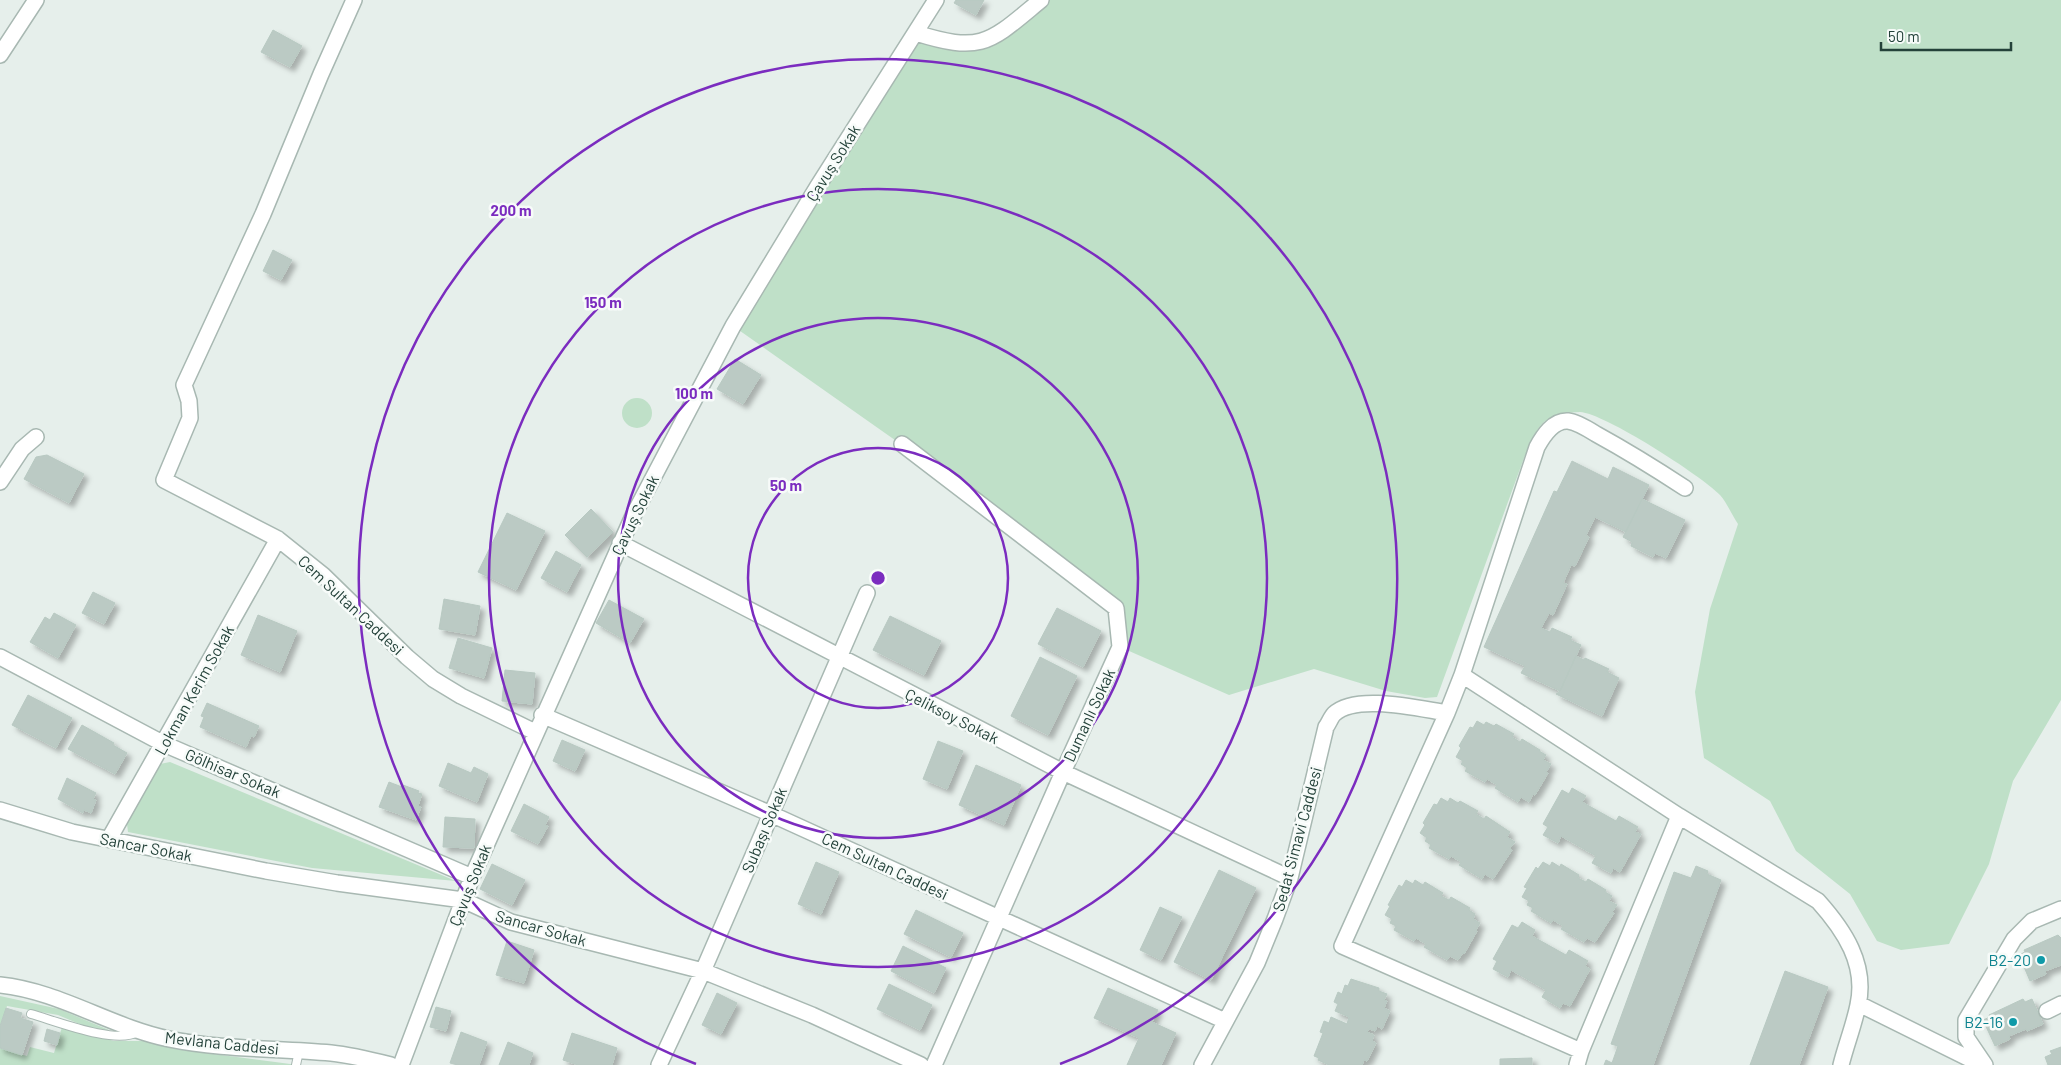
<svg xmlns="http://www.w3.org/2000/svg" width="2061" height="1065" font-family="Barlow,sans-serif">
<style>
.green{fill:#bfe0c8}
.building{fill:#bbcac4;stroke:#b8c9c2;filter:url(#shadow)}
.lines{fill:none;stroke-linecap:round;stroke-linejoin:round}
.service-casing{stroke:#a8b8b2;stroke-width:10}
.minor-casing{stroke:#a8b8b2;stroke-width:18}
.tertiary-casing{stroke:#a8b8b2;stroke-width:18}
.service{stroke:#fff;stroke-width:8}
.minor{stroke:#fff;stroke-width:15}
.tertiary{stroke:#fff;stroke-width:15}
.ring{fill:none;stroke:#7b2cbf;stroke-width:2.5}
.culture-dot{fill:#0f9aa8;stroke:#f7fbf9;stroke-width:2}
.labels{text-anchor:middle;stroke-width:5;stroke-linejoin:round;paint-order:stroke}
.street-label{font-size:16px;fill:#24423a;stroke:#f7fbf9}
.culture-label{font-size:16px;fill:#0d838f;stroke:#f7fbf9;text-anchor:end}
.centre{fill:#7b2cbf;stroke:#f7fbf9;stroke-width:2.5}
.ring-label{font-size:15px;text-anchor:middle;font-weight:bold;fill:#7b2cbf;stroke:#f7fbf9;stroke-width:5;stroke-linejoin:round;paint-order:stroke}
</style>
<defs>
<filter id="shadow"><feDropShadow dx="4.5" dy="4.5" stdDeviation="2.5" flood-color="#0004"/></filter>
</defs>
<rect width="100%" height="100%" fill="#e6efeb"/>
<path class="green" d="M 1041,0 L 2061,0 L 2061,700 L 2013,781 L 1989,864 L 1949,944 L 1901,950 L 1877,941 L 1850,894 L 1796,851 L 1770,801 L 1704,758 L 1695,692 L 1710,609 L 1738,524 C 1732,515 1727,503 1720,495 C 1702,476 1604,413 1580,412 C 1569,412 1553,415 1544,422 C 1534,431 1529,446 1524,458 L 1437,697 L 1425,698 L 1386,691 L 1314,669 L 1229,695 L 1120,647 L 1115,607 L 902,445 L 733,326 L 916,33 L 976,44 Z
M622 413a15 15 0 1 1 30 0a15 15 0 1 1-30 0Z
M 170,762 L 456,881 L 312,868 L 128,832 L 127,824 L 160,764 Z
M 0,996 L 59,1009 L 109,1030 L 106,1033 L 89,1028 L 58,1015 L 7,1006 L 0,1026 Z
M 62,1027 L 114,1041 L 148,1041 L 175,1049 L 298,1065 L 0,1065 L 0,1048 L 27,1056 L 30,1047 L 54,1053 Z"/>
<path class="building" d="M 956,0 L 984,0 L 976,15 L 954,3 Z
M 273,30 L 302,46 L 290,67 L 261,52 Z
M 273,250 L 292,260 L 281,280 L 263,271 Z
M 735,359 L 761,375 L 743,404 L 717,389 Z
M 47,455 L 84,474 L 69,503 L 24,479 L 36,457 Z
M 1572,461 L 1608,479 L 1613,467 L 1649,485 L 1626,532 L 1595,517 L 1586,535 L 1589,537 L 1575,566 L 1571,565 L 1563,583 L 1567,584 L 1553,615 L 1549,613 L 1541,628 L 1550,632 L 1552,628 L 1572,637 L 1570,640 L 1581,645 L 1560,691 L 1521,673 L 1525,666 L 1484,647 L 1554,491 L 1557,492 Z
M 1642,499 L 1685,520 L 1666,558 L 1655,553 L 1653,557 L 1631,546 L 1632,542 L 1623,537 Z
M 591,509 L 613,532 L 587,557 L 565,535 Z
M 507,513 L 545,531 L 516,590 L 478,572 Z
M 556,551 L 581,565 L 567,592 L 541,578 Z
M 93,592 L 115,603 L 104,624 L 82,613 Z
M 444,599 L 480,606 L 475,635 L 439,629 Z
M 609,600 L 644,619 L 630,643 L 596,623 Z
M 1057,608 L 1101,631 L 1083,667 L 1038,644 Z
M 54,613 L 76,625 L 58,658 L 30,642 L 45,617 L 50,620 Z
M 258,615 L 297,631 L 280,672 L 241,655 Z
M 890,616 L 941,641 L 924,675 L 873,650 Z
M 458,638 L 492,648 L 484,678 L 449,668 Z
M 1576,656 L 1584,660 L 1585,658 L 1609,669 L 1607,672 L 1619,678 L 1602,716 L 1556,694 L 1560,691 Z
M 1040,657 L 1077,676 L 1048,735 L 1011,716 Z
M 505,670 L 535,673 L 532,704 L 502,701 Z
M 28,695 L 72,718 L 56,748 L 12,725 Z
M 207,703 L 259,726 L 254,737 L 251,736 L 246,747 L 200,727 L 204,717 L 201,716 Z
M 1477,721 L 1484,725 L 1486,722 L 1494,726 L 1496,724 L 1514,734 L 1512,737 L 1520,742 L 1522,739 L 1540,750 L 1539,751 L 1546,755 L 1543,760 L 1551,764 L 1546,772 L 1548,773 L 1535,795 L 1533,794 L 1529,802 L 1521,797 L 1518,802 L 1495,788 L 1497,785 L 1487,779 L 1485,782 L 1465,771 L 1467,768 L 1461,764 L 1463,761 L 1456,757 L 1461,748 L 1459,746 L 1470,727 L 1473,728 Z
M 82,725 L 114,743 L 113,745 L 127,753 L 115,774 L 68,749 Z
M 562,740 L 585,750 L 575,771 L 553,761 Z
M 938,741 L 963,751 L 947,789 L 923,779 Z
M 448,763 L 471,773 L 474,767 L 488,774 L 477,802 L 439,786 Z
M 976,765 L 1021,785 L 1004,825 L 959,805 Z
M 67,778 L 96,793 L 93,799 L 96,800 L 91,813 L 84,810 L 83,813 L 58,799 Z
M 389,782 L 402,787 L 403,785 L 419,791 L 418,793 L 422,794 L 418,806 L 421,807 L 416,820 L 379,807 Z
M 1572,788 L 1586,796 L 1582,802 L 1616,821 L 1619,816 L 1638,827 L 1635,832 L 1641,834 L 1620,872 L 1613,868 L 1611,873 L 1592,863 L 1596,856 L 1561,836 L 1558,843 L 1543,835 L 1548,827 L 1543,824 L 1562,790 L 1569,794 Z
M 1441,798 L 1448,802 L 1450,798 L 1458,803 L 1460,801 L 1478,811 L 1476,814 L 1484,819 L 1486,816 L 1510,832 L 1507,837 L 1515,842 L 1510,848 L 1512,850 L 1493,879 L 1485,874 L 1482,879 L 1459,865 L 1461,862 L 1451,856 L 1449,859 L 1429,848 L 1431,845 L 1425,841 L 1427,838 L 1420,833 L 1425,825 L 1423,823 L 1434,804 L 1437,805 Z
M 524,804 L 549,817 L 545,825 L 548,826 L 538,844 L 511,831 Z
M 445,817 L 475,819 L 474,848 L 443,847 Z
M 816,862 L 839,872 L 821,914 L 798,904 Z
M 1543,862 L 1550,866 L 1552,862 L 1560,867 L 1561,864 L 1579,875 L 1578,878 L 1586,882 L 1588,879 L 1606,890 L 1605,892 L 1612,896 L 1609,901 L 1617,905 L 1612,912 L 1614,913 L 1595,942 L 1587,938 L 1584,942 L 1561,929 L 1563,926 L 1553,920 L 1551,923 L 1531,911 L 1533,908 L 1527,905 L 1529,901 L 1522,897 L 1527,888 L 1524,887 L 1536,867 L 1538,869 Z
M 492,864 L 525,880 L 512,905 L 480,889 Z
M 1696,866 L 1708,871 L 1707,874 L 1721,880 L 1653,1065 L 1604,1065 L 1606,1060 L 1612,1063 L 1618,1046 L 1611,1044 L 1674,872 L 1691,878 Z
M 1219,870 L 1256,888 L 1211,980 L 1174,962 Z
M 1406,880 L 1413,884 L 1415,880 L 1423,885 L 1425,882 L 1443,893 L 1441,896 L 1449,900 L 1451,897 L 1470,908 L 1469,910 L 1475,914 L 1473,919 L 1480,923 L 1476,930 L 1477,931 L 1464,954 L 1463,953 L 1458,960 L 1450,956 L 1447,960 L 1424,947 L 1426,944 L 1416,938 L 1414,941 L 1394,930 L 1396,926 L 1390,923 L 1392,919 L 1385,915 L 1390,906 L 1388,905 L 1399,885 L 1402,887 Z
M 1160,907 L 1182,917 L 1161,960 L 1140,950 Z
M 916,910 L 963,933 L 951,957 L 904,934 Z
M 1522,922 L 1535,930 L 1532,936 L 1566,955 L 1569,950 L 1588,961 L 1585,966 L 1590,969 L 1570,1006 L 1563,1003 L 1560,1008 L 1542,997 L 1546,990 L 1511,970 L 1508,977 L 1493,969 L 1497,961 L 1493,959 L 1512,925 L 1518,928 Z
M 2058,935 L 2061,938 L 2061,965 L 2045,971 L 2046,974 L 2030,981 L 2019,955 L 2025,952 L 2024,950 Z
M 507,941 L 534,950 L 524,983 L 496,975 Z
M 903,946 L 946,968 L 934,993 L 891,971 Z
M 1785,971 L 1828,987 L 1799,1065 L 1750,1065 Z
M 1351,979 L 1379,988 L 1379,991 L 1387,994 L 1384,1000 L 1387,1001 L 1384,1008 L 1390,1011 L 1382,1029 L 1377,1026 L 1375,1031 L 1369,1029 L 1367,1032 L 1374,1035 L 1372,1041 L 1376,1043 L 1367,1061 L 1364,1060 L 1362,1065 L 1329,1065 L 1318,1060 L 1319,1058 L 1314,1056 L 1323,1033 L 1320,1032 L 1324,1021 L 1329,1023 L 1331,1017 L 1347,1024 L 1349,1017 L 1335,1011 L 1338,1004 L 1334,1002 L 1338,992 L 1342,994 L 1345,985 L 1348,986 Z
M 889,984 L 932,1005 L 920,1030 L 877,1009 Z
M 1108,988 L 1158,1010 L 1152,1022 L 1176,1033 L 1161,1065 L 1127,1065 L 1139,1038 L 1094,1018 Z
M 717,993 L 737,1003 L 721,1034 L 702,1025 Z
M 2023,999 L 2025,1002 L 2032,999 L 2043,1024 L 2027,1031 L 2026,1029 L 2009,1036 L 2010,1039 L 1995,1046 L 1983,1020 L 1990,1017 L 1989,1015 Z
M 436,1007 L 451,1011 L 446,1031 L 430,1027 Z
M 6,1008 L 22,1013 L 20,1018 L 33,1022 L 22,1055 L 0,1048 L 0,1026 Z
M 47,1029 L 60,1033 L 57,1045 L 44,1041 Z
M 461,1032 L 487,1042 L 479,1065 L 458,1065 L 450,1063 Z
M 572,1033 L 617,1048 L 612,1065 L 578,1065 L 563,1060 Z
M 508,1042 L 533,1053 L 529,1065 L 499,1065 Z
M 2061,1047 L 2061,1065 L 2048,1065 L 2045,1057 L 2052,1054 L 2050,1051 Z
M 1532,1058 L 1532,1065 L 1500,1065 L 1500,1059 Z"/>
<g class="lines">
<g class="service-casing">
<path id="service" d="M 31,1014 C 56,1021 116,1045 137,1032
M 296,1065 L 299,1051"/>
</g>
<g class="minor-casing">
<path id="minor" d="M 354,0 L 321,74 L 263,214 L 184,385 L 189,401 L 190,418 L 164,480 L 278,539 L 323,575 L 407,657 L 433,679 L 461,696 L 535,732
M 916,33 C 983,54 990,42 1041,0
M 0,55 L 36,0
M 902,444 L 1116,608 L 1120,647 L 1063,772 L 934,1065
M 0,482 L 22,449 L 36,437
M 620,543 L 1063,772 L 1290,878
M 0,657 L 164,744 L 472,877
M 1462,675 L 1537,447 C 1543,436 1553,420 1568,421 C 1577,422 1588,429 1596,434 C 1627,451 1656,469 1685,488
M 542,715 L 771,814 L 1225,1021
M 0,810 L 72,832 L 266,871 L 337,883 L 463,900 L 511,922 L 703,971 L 812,1015 L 921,1065
M 109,839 L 278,539
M 1859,1004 L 1982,1065
M 2047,1011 L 2061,1004
M 1581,1051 L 1679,816
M 401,1065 L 472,877 L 633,516 L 733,326 L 818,186 L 936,0
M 659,1065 L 703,971 L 867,593
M 1202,1065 L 1257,963 L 1275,919 L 1290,878 L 1326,727 C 1329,723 1331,717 1334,714 C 1356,693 1420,709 1447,713
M 1577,1065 L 1581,1051 L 1342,946 L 1447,713 L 1462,675 L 1679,816 L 1818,901 C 1844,930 1867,964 1858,1005 C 1854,1025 1846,1045 1841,1065
M 1985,1065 L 1966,1037 L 1966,1020 L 2014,939 L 2032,921 L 2061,909"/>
</g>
<g class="tertiary-casing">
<path id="tertiary" d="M 0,985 C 59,991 111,1027 169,1039 C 222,1050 277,1048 331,1053 C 351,1055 371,1060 391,1065"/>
</g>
<use href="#service" class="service"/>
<use href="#minor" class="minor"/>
<use href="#tertiary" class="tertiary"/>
</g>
<g class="ring">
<circle cx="878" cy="578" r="130"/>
<circle cx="878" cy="578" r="260"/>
<circle cx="878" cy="578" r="389"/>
<path d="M696 1064A519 519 0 1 1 1060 1064"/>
</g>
<g class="culture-dot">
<circle cx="2041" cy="960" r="5"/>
<circle cx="2013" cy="1022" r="5"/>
</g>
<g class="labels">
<g class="street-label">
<text transform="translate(833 163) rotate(-58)" y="6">Çavuş Sokak</text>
<text transform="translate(635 515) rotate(-64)" y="6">Çavuş Sokak</text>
<text transform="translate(351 605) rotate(43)" y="6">Cem Sultan Caddesi</text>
<text transform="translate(194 690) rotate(-61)" y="6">Lokman Kerim Sokak</text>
<text transform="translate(1089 715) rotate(-65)" y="6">Dumanlı Sokak</text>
<text transform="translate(952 716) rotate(27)" y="6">Çeliksoy Sokak</text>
<text transform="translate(233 773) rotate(23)" y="6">Gölhisar Sokak</text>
<text transform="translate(764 830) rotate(-67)" y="6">Subaşı Sokak</text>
<text transform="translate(1297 839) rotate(-75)" y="6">Sedat Simavi Caddesi</text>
<text transform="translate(146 847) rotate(11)" y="6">Sancar Sokak</text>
<text transform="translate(885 866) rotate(25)" y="6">Cem Sultan Caddesi</text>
<text transform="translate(470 885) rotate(-68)" y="6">Çavuş Sokak</text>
<text transform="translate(541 928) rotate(16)" y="6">Sancar Sokak</text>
<text transform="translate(222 1043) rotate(6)" y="6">Mevlana Caddesi</text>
</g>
<g class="culture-label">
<text x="2031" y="966">B2-20</text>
<text x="2003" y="1028">B2-16</text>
</g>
</g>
<circle cx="878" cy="578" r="8" class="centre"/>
<g class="ring-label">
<text x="511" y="216">200 m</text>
<text x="603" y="308">150 m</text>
<text x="694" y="399">100 m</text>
<text x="786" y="491">50 m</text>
</g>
<path d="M1881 42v8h130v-8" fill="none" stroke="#24423a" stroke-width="2.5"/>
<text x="1888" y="42" font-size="15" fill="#24423a" stroke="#f7fbf9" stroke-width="4" paint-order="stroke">50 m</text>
</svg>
